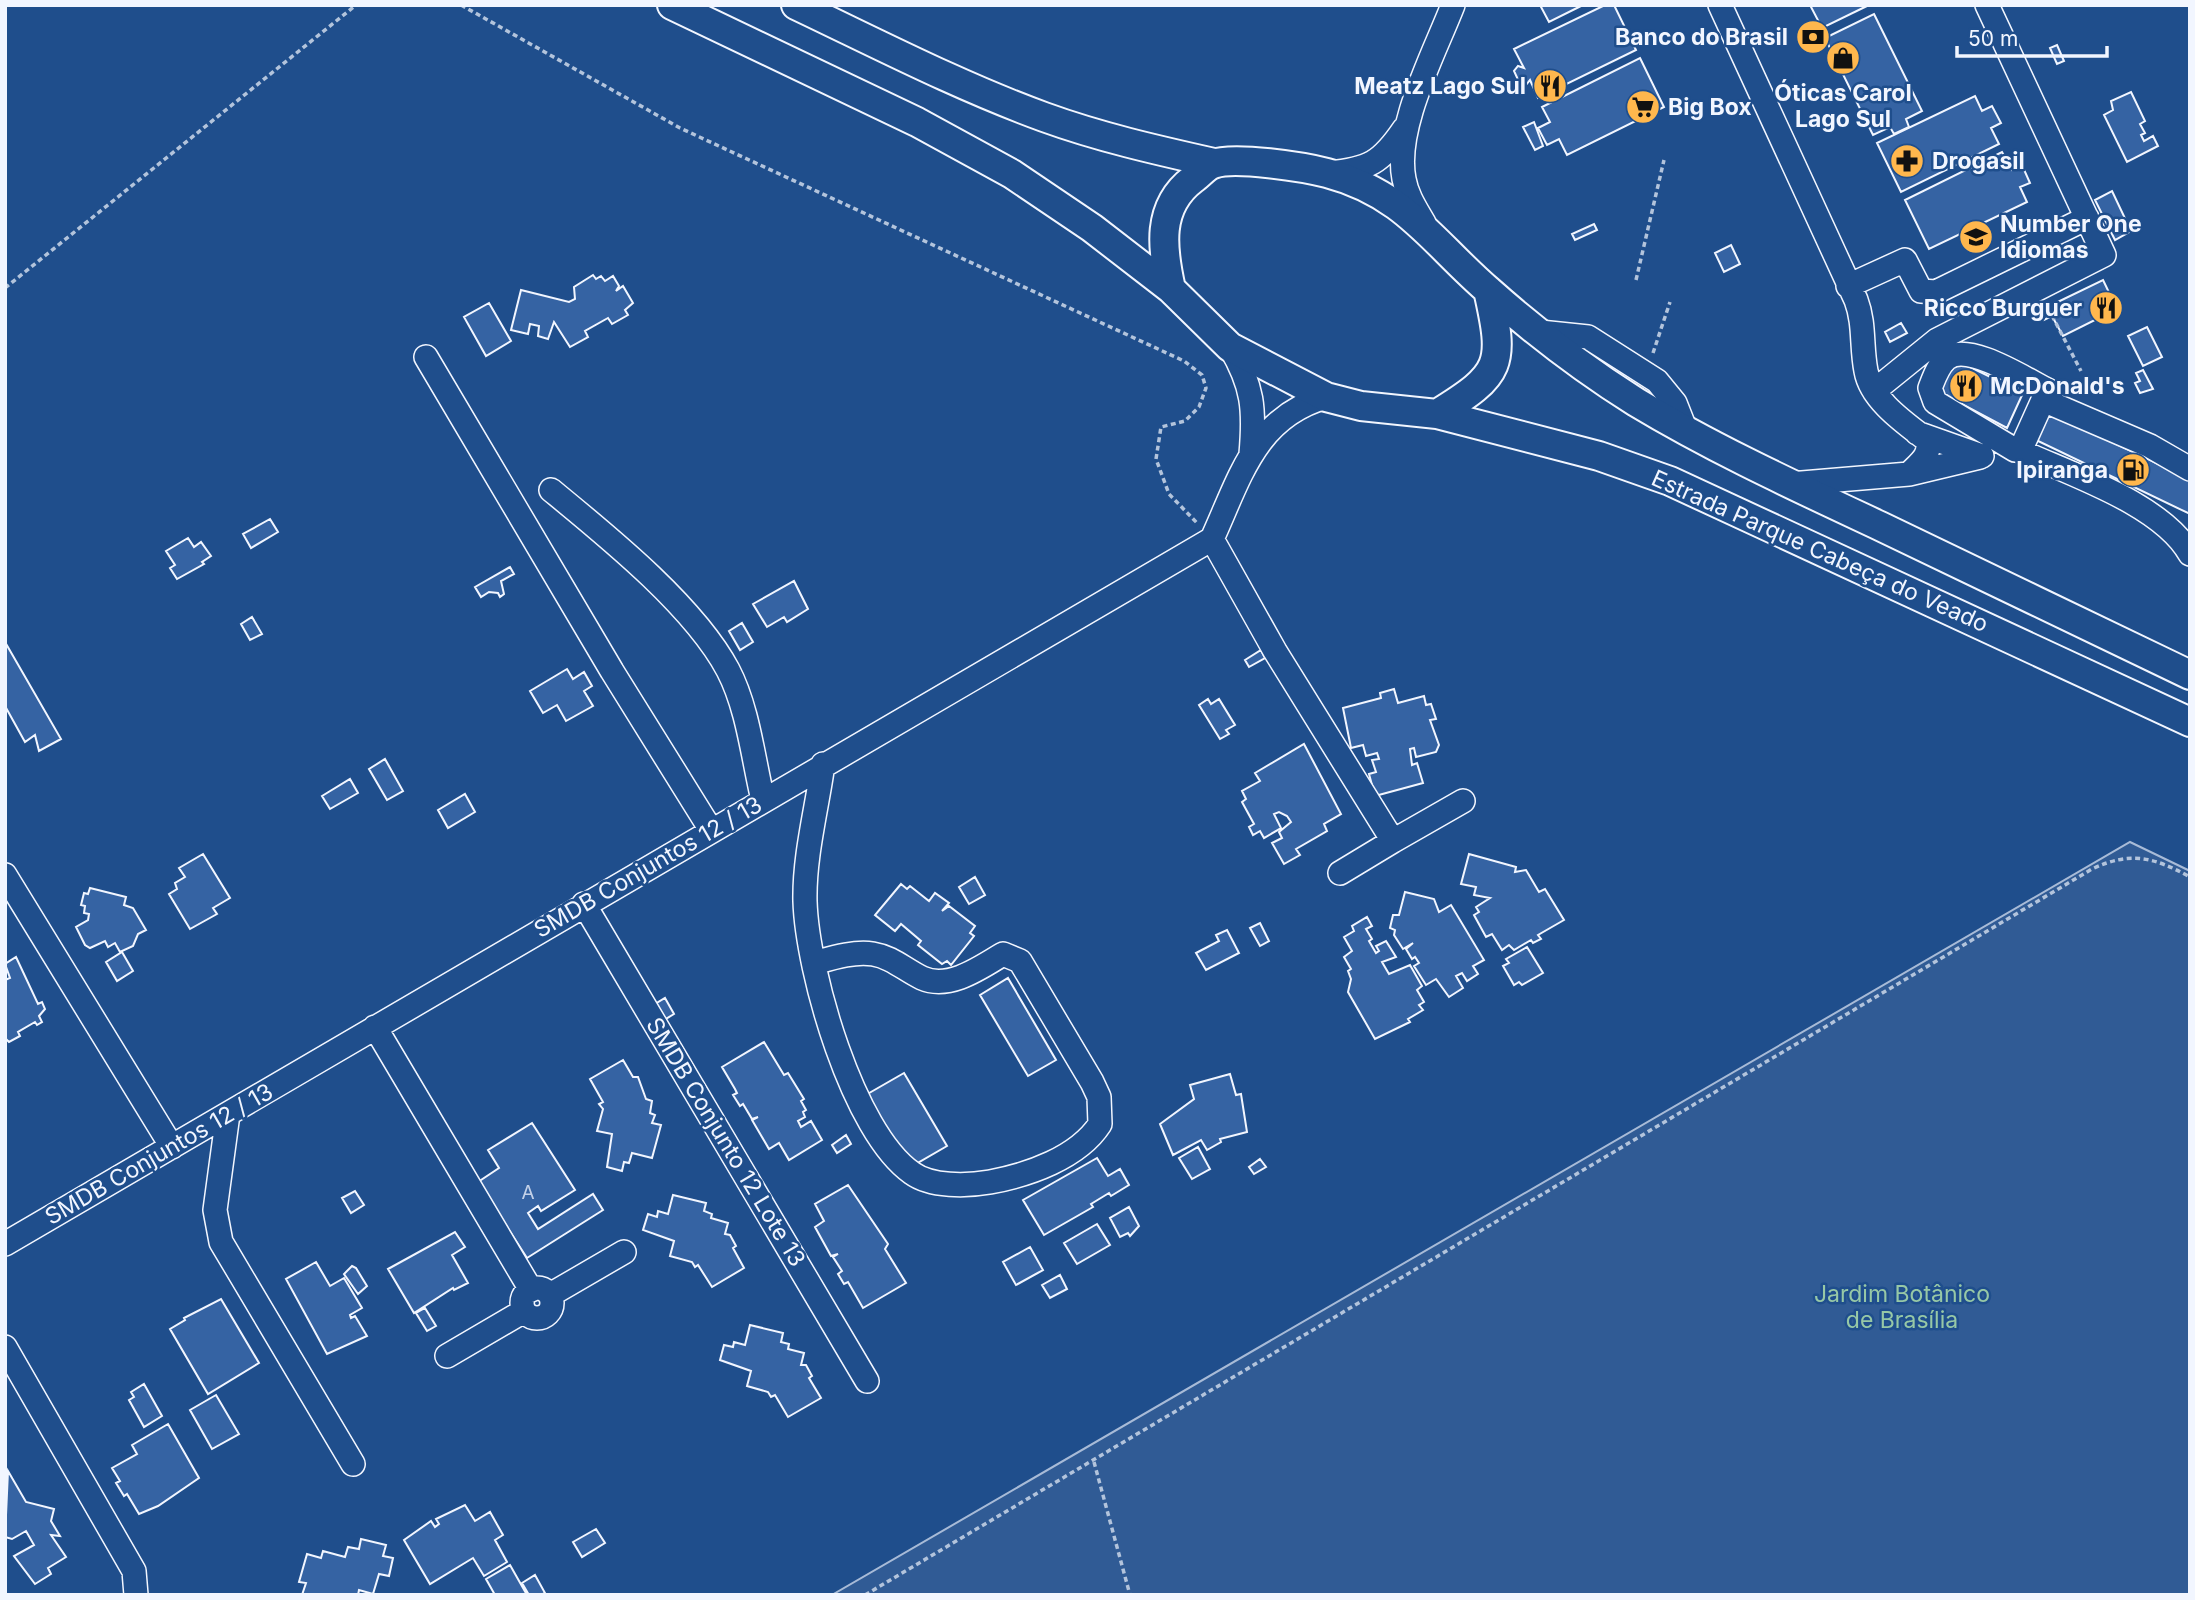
<svg xmlns="http://www.w3.org/2000/svg" width="2195" height="1600" font-family="Inter,sans-serif">
<style>
.green{fill:#305b95;stroke:#a8bbd7;stroke-width:2}
.building{fill:#3563a3;stroke:#f2f6ff;stroke-width:2}
.lines{fill:none;stroke-linecap:round;stroke-linejoin:round}
.minor-casing{stroke:#f2f6ff;stroke-width:26}
.major-casing{stroke:#f2f6ff;stroke-width:32}
.path{stroke:#b3c4dc;stroke-width:3.5;stroke-dasharray:5 3.5;stroke-linecap:butt}
.minor{stroke:#1f4e8c;stroke-width:23}
.major{stroke:#1f4e8c;stroke-width:28}
.labels{text-anchor:middle;stroke-width:5;stroke-linejoin:round;paint-order:stroke}
.number-label{font-size:19px;fill:#c3d1e8}
.poi-label{font-size:23px;font-weight:bold;fill:#f2f6ff;stroke:#1f4e8c;text-anchor:end}
.street-label{font-size:23px;fill:#f2f6ff;stroke:#1f4e8c}
.park-label{font-size:23px;fill:#97c8a6;stroke:#1f4e8c}
</style>
<rect width="100%" height="100%" fill="#1f4e8c"/>
<path class="green" d="M 2130,842 L 2190,871 L 2190,1595 L 832,1595 Z"/>
<path class="building" d="M 1540,5 L 1583,5 L 1549,22 Z
M 1605,5 L 1614,5 L 1636,50 L 1538,98 L 1530,80 L 1526,85 L 1520,84 L 1514,71 L 1518,66 L 1524,68 L 1514,49 Z
M 1810,5 L 1869,5 L 1822,28 Z
M 1874,14 L 1922,111 L 1906,119 L 1909,127 L 1894,134 L 1890,127 L 1873,135 L 1825,38 Z
M 2057,45 L 2064,61 L 2057,64 L 2050,48 Z
M 1640,58 L 1664,107 L 1567,155 L 1559,139 L 1547,145 L 1538,128 L 1550,122 L 1542,107 Z
M 2131,92 L 2145,121 L 2140,124 L 2145,133 L 2141,135 L 2144,141 L 2153,136 L 2158,146 L 2127,162 L 2104,115 L 2113,110 L 2111,101 Z
M 1975,96 L 1982,111 L 1992,106 L 2001,123 L 1991,128 L 1999,144 L 1901,192 L 1877,143 Z
M 1534,122 L 1543,146 L 1535,150 L 1523,127 Z
M 2002,152 L 2012,170 L 2022,165 L 2030,183 L 2020,187 L 2027,202 L 1929,249 L 1905,200 Z
M 2112,191 L 2131,231 L 2115,240 L 2095,200 Z
M 1594,224 L 1597,230 L 1575,240 L 1572,234 Z
M 1731,245 L 1740,264 L 1724,272 L 1715,253 Z
M 593,275 L 596,279 L 601,276 L 605,281 L 613,276 L 619,286 L 616,291 L 623,286 L 633,303 L 625,310 L 628,315 L 612,324 L 608,318 L 585,331 L 588,337 L 570,347 L 554,322 L 548,339 L 538,336 L 539,326 L 530,324 L 528,334 L 511,330 L 521,290 L 569,302 L 575,299 L 574,287 Z
M 2103,280 L 2117,309 L 2063,336 L 2052,316 L 2044,320 L 2039,311 Z
M 489,303 L 511,341 L 486,356 L 464,317 Z
M 1901,323 L 1907,333 L 1890,342 L 1885,332 Z
M 2147,327 L 2162,357 L 2143,366 L 2128,336 Z
M 1975,347 L 1966,365 L 2023,393 L 2007,428 L 1924,384 Z
M 2143,370 L 2153,389 L 2140,393 L 2135,383 L 2140,381 L 2136,373 Z
M 2049,412 L 2190,479 L 2190,514 L 2036,440 Z
M 270,519 L 278,532 L 251,548 L 243,534 Z
M 188,538 L 194,547 L 201,542 L 211,556 L 202,562 L 204,564 L 177,579 L 170,568 L 175,565 L 166,551 Z
M 510,567 L 514,574 L 501,581 L 504,594 L 500,597 L 498,593 L 489,592 L 481,597 L 475,587 Z
M 794,581 L 808,609 L 787,622 L 784,617 L 767,627 L 753,604 Z
M 252,617 L 262,634 L 250,640 L 241,624 Z
M 742,623 L 753,642 L 740,650 L 729,631 Z
M 5,642 L 61,739 L 39,751 L 35,735 L 25,742 L 5,706 Z
M 1261,650 L 1265,658 L 1249,667 L 1245,660 Z
M 567,669 L 573,679 L 584,672 L 592,686 L 584,691 L 593,706 L 566,721 L 557,705 L 543,713 L 530,691 Z
M 1394,689 L 1398,703 L 1424,696 L 1426,705 L 1431,704 L 1436,719 L 1430,720 L 1439,745 L 1436,752 L 1416,757 L 1414,748 L 1410,749 L 1412,765 L 1417,763 L 1423,783 L 1375,796 L 1369,774 L 1376,772 L 1372,760 L 1379,759 L 1377,753 L 1366,756 L 1363,745 L 1351,748 L 1343,708 L 1381,698 L 1380,693 Z
M 1208,699 L 1211,704 L 1219,699 L 1235,725 L 1226,730 L 1229,734 L 1220,739 L 1199,705 Z
M 1304,744 L 1341,814 L 1324,824 L 1327,831 L 1296,849 L 1300,855 L 1284,864 L 1272,843 L 1282,838 L 1279,832 L 1291,822 L 1287,816 L 1279,812 L 1274,814 L 1281,828 L 1264,838 L 1260,831 L 1253,835 L 1249,827 L 1254,824 L 1242,802 L 1246,799 L 1242,791 L 1260,781 L 1255,773 Z
M 385,759 L 403,791 L 387,800 L 369,769 Z
M 350,779 L 358,793 L 330,809 L 322,796 Z
M 465,794 L 475,812 L 448,828 L 438,810 Z
M 203,854 L 230,898 L 213,908 L 217,914 L 190,929 L 169,894 L 177,889 L 175,883 L 185,877 L 179,868 Z
M 1469,854 L 1516,867 L 1515,872 L 1526,870 L 1539,892 L 1545,889 L 1564,920 L 1538,935 L 1541,939 L 1533,943 L 1531,940 L 1514,950 L 1509,945 L 1502,950 L 1492,934 L 1486,937 L 1474,915 L 1479,912 L 1476,907 L 1490,898 L 1474,895 L 1476,887 L 1461,884 Z
M 975,877 L 985,895 L 969,904 L 959,887 Z
M 901,884 L 907,889 L 910,886 L 929,901 L 935,893 L 949,903 L 942,911 L 949,906 L 975,926 L 970,933 L 974,936 L 951,965 L 947,961 L 942,964 L 918,945 L 921,941 L 901,924 L 895,931 L 875,915 Z
M 90,888 L 126,897 L 124,905 L 133,908 L 146,930 L 138,934 L 133,946 L 120,952 L 115,943 L 108,947 L 105,941 L 90,948 L 85,945 L 76,927 L 88,920 L 89,914 L 84,913 L 85,906 L 81,905 L 84,893 L 88,894 Z
M 1405,892 L 1434,899 L 1439,912 L 1451,905 L 1484,960 L 1473,966 L 1478,974 L 1467,981 L 1462,973 L 1456,976 L 1463,988 L 1449,997 L 1436,979 L 1426,985 L 1414,966 L 1419,963 L 1415,957 L 1412,959 L 1406,949 L 1413,943 L 1403,949 L 1394,935 L 1395,930 L 1390,928 L 1393,915 L 1399,915 Z
M 1367,917 L 1372,926 L 1366,929 L 1372,939 L 1369,941 L 1376,953 L 1379,951 L 1376,946 L 1386,941 L 1396,957 L 1382,962 L 1389,974 L 1410,965 L 1422,986 L 1417,990 L 1424,1002 L 1419,1005 L 1423,1010 L 1408,1019 L 1410,1022 L 1375,1039 L 1348,992 L 1351,979 L 1348,971 L 1351,969 L 1344,957 L 1352,951 L 1344,937 L 1354,931 L 1352,926 Z
M 1260,923 L 1269,941 L 1260,946 L 1250,928 Z
M 1227,930 L 1239,953 L 1206,970 L 1196,953 L 1219,941 L 1216,935 Z
M 1527,947 L 1543,973 L 1522,985 L 1519,982 L 1514,985 L 1503,966 L 1509,963 L 1506,959 Z
M 122,952 L 133,971 L 117,981 L 106,962 Z
M 16,957 L 38,1004 L 42,1002 L 45,1009 L 39,1016 L 42,1022 L 37,1025 L 35,1022 L 18,1032 L 20,1036 L 9,1042 L 5,1038 L 5,980 L 10,978 L 5,964 Z
M 1008,978 L 1056,1060 L 1028,1076 L 980,995 Z
M 665,998 L 674,1014 L 659,1023 L 650,1007 Z
M 764,1042 L 784,1075 L 788,1073 L 804,1099 L 801,1101 L 806,1110 L 803,1112 L 805,1117 L 798,1121 L 801,1127 L 811,1121 L 822,1140 L 789,1160 L 779,1143 L 769,1149 L 752,1120 L 758,1117 L 752,1119 L 743,1104 L 740,1106 L 733,1095 L 737,1093 L 735,1089 L 722,1067 Z
M 623,1060 L 633,1077 L 638,1077 L 646,1099 L 652,1101 L 650,1113 L 655,1115 L 652,1123 L 661,1125 L 652,1158 L 632,1153 L 629,1163 L 624,1162 L 622,1171 L 607,1167 L 612,1134 L 597,1131 L 603,1109 L 599,1104 L 603,1102 L 590,1079 Z
M 904,1073 L 947,1146 L 914,1165 L 905,1160 L 864,1096 Z
M 1230,1074 L 1236,1095 L 1241,1094 L 1247,1132 L 1220,1139 L 1221,1142 L 1207,1150 L 1201,1140 L 1173,1155 L 1160,1124 L 1194,1099 L 1190,1085 Z
M 532,1123 L 575,1190 L 541,1211 L 538,1206 L 528,1213 L 538,1229 L 593,1194 L 603,1210 L 527,1258 L 478,1182 L 499,1168 L 488,1150 Z
M 846,1135 L 851,1144 L 837,1153 L 832,1145 Z
M 1198,1147 L 1210,1169 L 1192,1179 L 1179,1158 Z
M 1097,1158 L 1108,1176 L 1120,1169 L 1129,1185 L 1111,1196 L 1109,1193 L 1091,1204 L 1093,1207 L 1044,1235 L 1023,1200 Z
M 1260,1159 L 1266,1167 L 1254,1174 L 1249,1167 Z
M 848,1185 L 888,1244 L 885,1249 L 906,1283 L 863,1308 L 848,1282 L 844,1284 L 838,1274 L 842,1271 L 833,1257 L 838,1254 L 831,1256 L 815,1227 L 824,1221 L 815,1204 Z
M 355,1191 L 364,1205 L 351,1213 L 342,1198 Z
M 673,1195 L 706,1203 L 704,1211 L 712,1214 L 711,1218 L 728,1223 L 725,1234 L 730,1235 L 736,1246 L 733,1248 L 744,1268 L 712,1287 L 698,1265 L 695,1267 L 692,1262 L 670,1256 L 674,1241 L 643,1230 L 648,1214 L 657,1217 L 658,1211 L 668,1214 Z
M 1129,1207 L 1139,1226 L 1130,1236 L 1128,1233 L 1120,1237 L 1110,1218 Z
M 1097,1224 L 1110,1245 L 1077,1264 L 1064,1243 Z
M 455,1232 L 465,1247 L 452,1255 L 468,1283 L 454,1290 L 453,1288 L 414,1313 L 388,1269 Z
M 1030,1247 L 1043,1270 L 1016,1285 L 1003,1262 Z
M 316,1262 L 330,1286 L 344,1278 L 362,1308 L 350,1315 L 351,1318 L 355,1316 L 367,1336 L 327,1354 L 286,1279 Z
M 352,1266 L 356,1268 L 367,1286 L 358,1294 L 344,1274 Z
M 1060,1275 L 1067,1289 L 1050,1298 L 1042,1285 Z
M 221,1299 L 259,1363 L 208,1394 L 170,1329 L 185,1320 L 184,1318 Z
M 425,1308 L 436,1326 L 427,1331 L 416,1313 Z
M 750,1325 L 783,1333 L 781,1342 L 789,1344 L 788,1349 L 804,1353 L 801,1365 L 806,1365 L 812,1376 L 809,1378 L 821,1398 L 788,1417 L 775,1395 L 771,1397 L 768,1392 L 747,1386 L 751,1371 L 720,1360 L 724,1345 L 733,1347 L 734,1342 L 745,1345 Z
M 144,1384 L 162,1416 L 144,1427 L 129,1400 L 134,1397 L 131,1392 Z
M 216,1395 L 239,1434 L 212,1449 L 190,1410 Z
M 168,1424 L 199,1478 L 158,1506 L 139,1514 L 127,1494 L 124,1496 L 116,1483 L 120,1481 L 112,1468 L 137,1454 L 132,1445 Z
M 8,1471 L 26,1502 L 54,1509 L 51,1521 L 60,1536 L 51,1535 L 66,1557 L 48,1568 L 51,1574 L 35,1584 L 14,1556 L 34,1545 L 26,1531 L 12,1539 L 5,1537 Z
M 465,1505 L 475,1521 L 490,1512 L 503,1535 L 495,1540 L 507,1562 L 484,1576 L 473,1558 L 430,1584 L 404,1540 L 431,1521 L 435,1527 L 439,1524 L 436,1519 Z
M 596,1529 L 605,1543 L 582,1557 L 573,1542 Z
M 361,1539 L 386,1545 L 383,1556 L 393,1558 L 389,1576 L 379,1574 L 373,1594 L 359,1590 L 358,1595 L 302,1595 L 306,1583 L 299,1582 L 307,1554 L 321,1558 L 323,1551 L 345,1557 L 348,1547 L 359,1549 Z
M 510,1565 L 527,1595 L 495,1595 L 486,1579 Z
M 535,1575 L 545,1593 L 541,1595 L 529,1595 L 522,1583 Z"/>
<g class="lines">
<g class="minor-casing">
<path id="minor" d="M 1720,5 L 1856,300 C 1865,324 1861,346 1866,371 C 1871,400 1905,423 1927,440 C 1932,456 1918,464 1909,474
M 1329,173 C 1369,169 1381,163 1404,129
M 1424,223 C 1416,209 1407,196 1404,179 C 1394,128 1434,54 1453,5
M 1848,286 L 1905,260 L 1921,291 L 1936,292 L 2087,218
M 1540,332 L 1588,337 L 1657,381 L 1675,403 L 1686,431
M 1230,347 C 1253,386 1255,409 1251,454
M 426,357 L 612,671 L 711,830
M 1874,391 L 1937,340 L 2104,255 L 1987,5
M 1917,433 L 1982,456
M 2015,450 L 1935,402 L 1930,388 C 1934,378 1938,366 1946,359 C 1967,341 2025,379 2047,390
M 2190,469 L 2150,446 L 2043,400 L 2020,451 C 2070,474 2162,504 2190,554
M 1790,484 L 1909,474 L 1980,457
M 551,490 C 607,536 694,606 728,670 C 748,708 753,758 763,800
M 1212,539 L 1275,651 L 1393,841 L 1340,873
M 1393,841 L 1463,801
M 5,875 L 172,1147
M 584,904 L 867,1381
M 814,963 C 832,958 854,951 873,954 C 892,957 905,970 922,978 C 949,990 980,968 1003,954 L 1020,961 L 1092,1082 L 1099,1097 L 1100,1124 C 1078,1158 1028,1175 990,1182 C 967,1186 931,1187 912,1173 C 853,1132 807,971 805,901 C 804,856 817,808 823,764
M 375,1027 L 531,1290
M 228,1114 L 215,1210 L 221,1242 L 353,1464
M 5,1244 L 1212,539 C 1240,478 1255,417 1326,397
M522 1303a15 15 0 1 1 30 0a15 15 0 1 1-30 0Z
M 550,1295 L 624,1252
M 5,1347 L 134,1571 L 136,1595
M 447,1356 L 524,1311"/>
</g>
<g class="major-casing">
<path id="major" d="M 672,5 L 917,122 L 1012,174 L 1092,228 L 1171,289 L 1230,347 L 1326,397 L 1361,406 L 1437,414 L 1599,456 L 1670,481 L 2190,722
M 796,5 C 878,44 959,86 1044,117 C 1099,137 1156,150 1214,163
M 1171,289 C 1162,249 1156,207 1193,179 C 1199,175 1206,166 1213,164 C 1234,156 1304,167 1327,173 C 1406,194 1432,242 1489,291 C 1534,331 1585,370 1636,402 C 1714,449 1797,487 1880,526 C 1983,576 2087,625 2190,675
M 1437,414 C 1502,374 1505,365 1488,290"/>
</g>
<path class="path" d="M 461,5 L 680,128 L 1184,361 L 1202,375 L 1206,388 L 1199,407 L 1185,421 L 1161,427 L 1156,459 L 1169,494 L 1198,524
M 1636,280 L 1664,160
M 5,288 L 356,5
M 2048,308 L 2081,371
M 1653,353 L 1670,302
M 1094,1462 L 1130,1595
M 865,1595 L 2092,869 C 2130,851 2154,857 2190,877"/>
<use href="#minor" class="minor"/>
<use href="#major" class="major"/>
</g>
<defs>
<g id="bank-disc" transform="scale(1.75)"><circle r="9.5" fill="#ffb74d" stroke="#1f4e8c"/><path d="M-6-4H6V4H-6ZM0-2.3a2.3 2.3 0 1 0 0 4.6a2.3 2.3 0 1 0 0-4.6Z" fill="#111"/></g>
<g id="shop-disc" transform="scale(1.75)"><circle r="9.5" fill="#ffb74d" stroke="#1f4e8c"/><path d="M-5-2.5h2.3a2.7 3.5 0 0 1 5.4 0H5L5.5 6h-11ZM-1.5-2.5h3a1.5 2.3 0 0 0-3 0Z" fill="#111"/></g>
<g id="restaurant-disc" transform="scale(1.75)"><circle r="9.5" fill="#ffb74d" stroke="#1f4e8c"/><path d="M-5-6h1v4h1v-4h1v4h1v-4h1v5L-1.5 .5V6h-2V.5L-5-1ZM5-6V6H3V1.5H1.5Q1.5-4 5-6Z" fill="#111"/></g>
<g id="supermarket-disc" transform="scale(1.75)"><circle r="9.5" fill="#ffb74d" stroke="#1f4e8c"/><path d="M-6-5.5h2.5l.6 2H6L4.5 2H-2.5L-4.4-4H-6ZM-1.5 3.2a1.3 1.3 0 1 0 .1 0ZM3 3.2a1.3 1.3 0 1 0 .1 0Z" fill="#111"/></g>
<g id="pharmacy-disc" transform="scale(1.75)"><circle r="9.5" fill="#ffb74d" stroke="#1f4e8c"/><path d="M-2-6h4v4h4v4h-4v4h-4v-4h-4v-4h4Z" fill="#111"/></g>
<g id="school-disc" transform="scale(1.75)"><circle r="9.5" fill="#ffb74d" stroke="#1f4e8c"/><path d="M0-5L7-2L0 1L-7-2ZM-4 1L0 2.5L4 1V4Q0 6-4 4Z" fill="#111"/></g>
<g id="fuel-disc" transform="scale(1.75)"><circle r="9.5" fill="#ffb74d" stroke="#1f4e8c"/><path d="M-5.5-6h7V0h2V4h1.3V-2.5L3-4.5l.8-.8L6-3V5H2.5V1h-1V6h-7ZM-4.2-4.7v3.2H.2V-4.7Z" fill="#111"/></g>
</defs>
<g fill-rule="evenodd">
<use href="#bank-disc" x="1813" y="37"/>
<use href="#shop-disc" x="1843" y="58"/>
<use href="#restaurant-disc" x="1550" y="86"/>
<use href="#supermarket-disc" x="1643" y="107"/>
<use href="#pharmacy-disc" x="1907" y="161"/>
<use href="#school-disc" x="1976" y="237"/>
<use href="#restaurant-disc" x="2106" y="308"/>
<use href="#restaurant-disc" x="1966" y="386"/>
<use href="#fuel-disc" x="2133" y="470"/>
</g>
<g class="labels">
<g class="number-label">
<text x="528" y="1199">A</text>
</g>
<g class="poi-label">
<text x="1788" y="45">Banco do Brasil</text>
<text x="1526" y="94">Meatz Lago Sul</text>
<text x="1843" y="101" text-anchor="middle">Óticas Carol<tspan x="1843" dy="26">Lago Sul</tspan></text>
<text x="1668" y="115" text-anchor="start">Big Box</text>
<text x="1932" y="169" text-anchor="start">Drogasil</text>
<text x="2000" y="232" text-anchor="start">Number One<tspan x="2000" dy="26">Idiomas</tspan></text>
<text x="2082" y="316">Ricco Burguer</text>
<text x="1990" y="394" text-anchor="start">McDonald's</text>
<text x="2108" y="478">Ipiranga</text>
</g>
<g class="street-label">
<text transform="translate(1820 551) rotate(24)" y="8">Estrada Parque Cabeça do Veado</text>
<text transform="translate(648 867) rotate(-30)" y="8">SMDB Conjuntos 12 / 13</text>
<text transform="translate(726 1142) rotate(59)" y="8">SMDB Conjunto 12 Lote 13</text>
<text transform="translate(159 1154) rotate(-30)" y="8">SMDB Conjuntos 12 / 13</text>
</g>
<g class="park-label">
<text x="1902" y="1302">Jardim Botânico<tspan x="1902" dy="26">de Brasília</tspan></text>
</g>
</g>
<rect width="2195" height="1600" fill="none" stroke="#f2f6ff" stroke-width="14"/>
<path d="M1957 46v10h150v-10" fill="none" stroke="#f2f6ff" stroke-width="3.5"/>
<text x="1968" y="46" font-size="21" fill="#f2f6ff" stroke="#1f4e8c" stroke-width="5" paint-order="stroke">50 m</text>
</svg>
